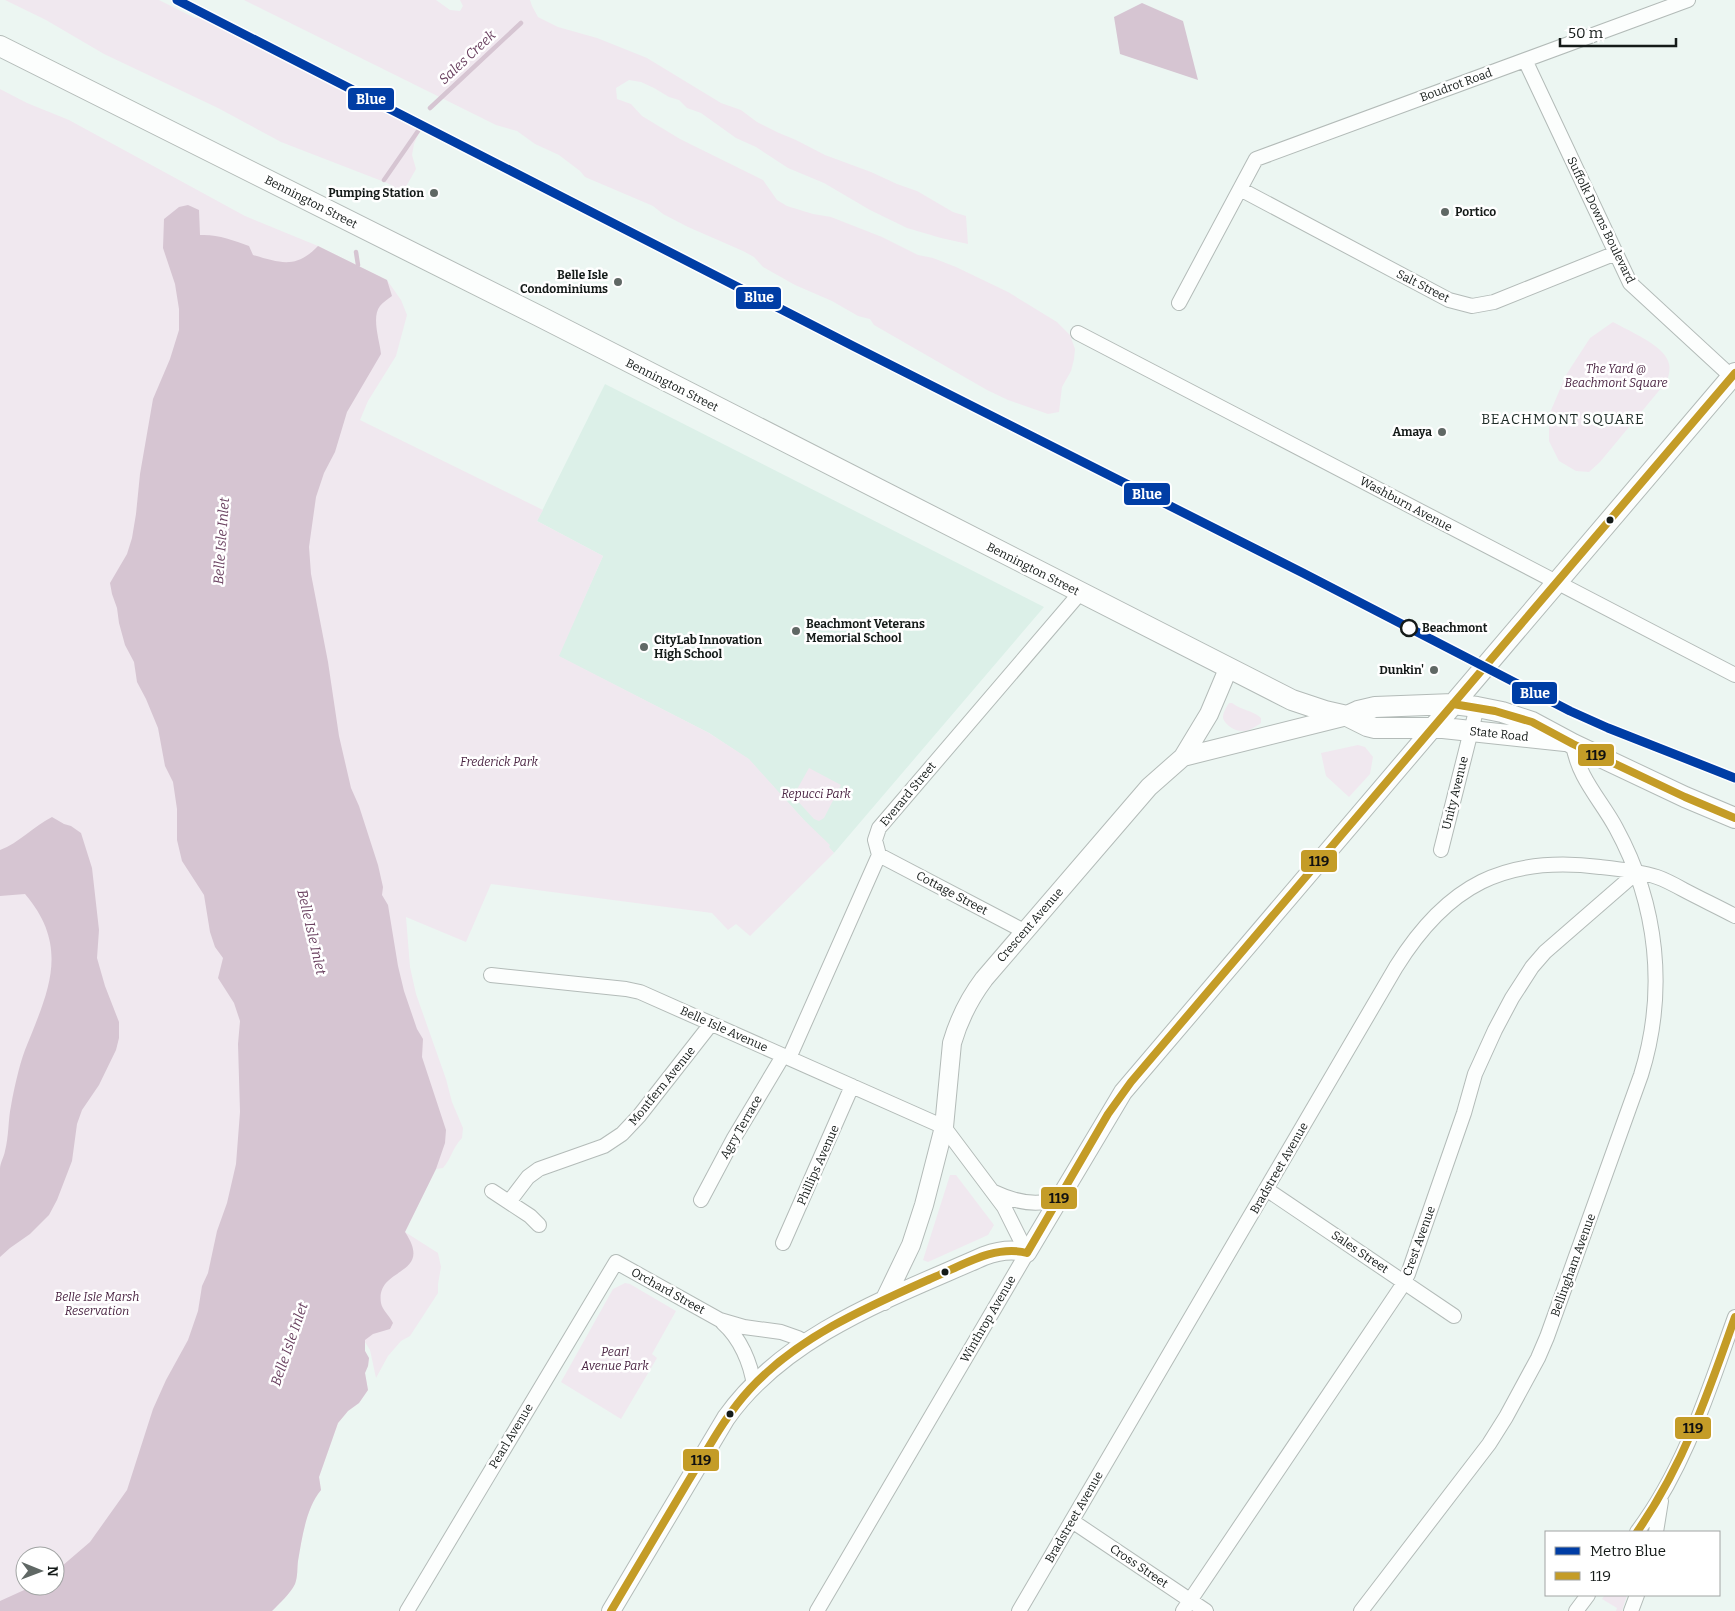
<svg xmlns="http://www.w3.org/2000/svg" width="1735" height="1611" font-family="Bitter,serif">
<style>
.built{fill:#dcf0e8}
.green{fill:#f0e8ef;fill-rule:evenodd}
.water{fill:#d6c5d2}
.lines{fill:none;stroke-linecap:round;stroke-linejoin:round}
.stream{stroke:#d6c5d2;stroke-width:4.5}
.minor-casing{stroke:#b3bbb8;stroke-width:16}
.tertiary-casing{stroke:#b3bbb8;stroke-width:20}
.secondary-casing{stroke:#b3bbb8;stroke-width:22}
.minor{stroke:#fcfefd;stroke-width:14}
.tertiary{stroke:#fcfefd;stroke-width:18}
.secondary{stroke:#fcfefd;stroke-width:20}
.bus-1-casing{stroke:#fff;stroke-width:11}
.bus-1{stroke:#c49c27;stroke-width:8}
.metro-1-casing{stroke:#fff;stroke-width:12}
.metro-1{stroke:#003da5;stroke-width:9}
.poi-dot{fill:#606865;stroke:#fff;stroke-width:2}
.bus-dot{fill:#151b19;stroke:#fff;stroke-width:2}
.stop-dot{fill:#fff;stroke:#151b19;stroke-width:2.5}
.labels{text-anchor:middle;stroke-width:5;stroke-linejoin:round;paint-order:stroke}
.street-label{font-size:12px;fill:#151b19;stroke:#fff}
.poi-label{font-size:12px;font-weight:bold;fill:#151b19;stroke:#fff;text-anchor:end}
.park-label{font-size:12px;font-style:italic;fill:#4b2543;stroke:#fff}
.stop-label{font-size:12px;font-weight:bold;fill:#151b19;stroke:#fff;text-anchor:start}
.water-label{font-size:14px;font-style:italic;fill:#6a4160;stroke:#fff}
.neighbourhood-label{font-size:14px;letter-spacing:1px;fill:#1e2c27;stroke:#fff}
.line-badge{stroke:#fff;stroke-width:2}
.badge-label{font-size:14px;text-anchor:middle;font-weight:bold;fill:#fff}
.pale-badge-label{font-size:14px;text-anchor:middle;font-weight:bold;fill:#111}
</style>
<rect width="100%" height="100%" fill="#ecf6f2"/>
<path class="built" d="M 605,384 L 1044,607 L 834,853 L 748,759 L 709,733 L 558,656 L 603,556 L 537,521 Z"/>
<path class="green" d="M 5,0 L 159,0 L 195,18 L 202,17 L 377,102 L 421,128 L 414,144 L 412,155 L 416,169 L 403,192 L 387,183 L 281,142 L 218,108 L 104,54 L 46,20 Z
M 244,0 L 436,0 L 450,10 L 460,11 L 463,6 L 460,0 L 530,0 L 532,6 L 538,17 L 558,27 L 597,38 L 647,58 L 721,103 L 741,110 L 757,122 L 779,133 L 796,140 L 825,155 L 871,172 L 897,184 L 917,191 L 953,212 L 966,216 L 968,244 L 941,238 L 907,228 L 870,210 L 824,183 L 788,168 L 756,147 L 736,138 L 701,113 L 687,108 L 679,100 L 669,97 L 654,88 L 641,82 L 629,80 L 616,88 L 617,99 L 631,104 L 642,116 L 680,139 L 763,180 L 777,200 L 787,206 L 813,214 L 831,217 L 882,237 L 918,255 L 933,258 L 956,267 L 1008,292 L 1057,322 L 1070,335 L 1075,349 L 1074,359 L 1071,371 L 1062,387 L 1059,412 L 1048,414 L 1008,400 L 987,390 L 874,325 L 870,319 L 858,316 L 832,301 L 795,285 L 763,267 L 754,257 L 743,251 L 688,227 L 663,214 L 653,206 L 585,177 L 580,171 L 559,155 L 535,144 L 517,131 L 496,125 Z
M 0,89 L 27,103 L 69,120 L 245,216 L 318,246 L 387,280 L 401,300 L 407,315 L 396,356 L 368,401 L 360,420 L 543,510 L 537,521 L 603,556 L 559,656 L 709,733 L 749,759 L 804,820 L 830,845 L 829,847 L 834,853 L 750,936 L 736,924 L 728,930 L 712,913 L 491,884 L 466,942 L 406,917 L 410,967 L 416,994 L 446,1079 L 452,1102 L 463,1128 L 462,1138 C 453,1147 451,1159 443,1168 L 436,1169 L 405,1232 L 438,1253 L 441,1267 L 438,1284 L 438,1293 L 410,1336 L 401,1341 L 388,1356 L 376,1378 L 370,1350 L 365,1342 L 365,1351 L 369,1358 L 368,1366 L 365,1373 L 368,1390 L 359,1403 L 348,1411 L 338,1423 L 319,1477 L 321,1490 C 306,1508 302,1538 298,1561 C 297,1568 298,1576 295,1584 C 290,1594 280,1603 272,1611 L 0,1611 ZM 25,1556 L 55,1556 L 55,1586 L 25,1586 Z
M 1613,322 C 1627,330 1663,345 1668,361 C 1671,368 1669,374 1667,381 L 1600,462 L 1589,472 L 1576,471 L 1559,461 L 1549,441 L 1549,415 L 1566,375 L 1590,338 Z
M 1229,703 L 1232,703 C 1241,710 1252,710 1261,718 L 1261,723 C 1256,726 1251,730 1246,731 C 1238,733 1225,726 1223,718 C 1223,712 1226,708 1229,703 Z
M 1358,745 L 1365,747 L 1373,757 L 1370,774 L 1349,797 L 1326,776 L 1321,753 Z
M 809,768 L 841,785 L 824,818 L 819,821 L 814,819 L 794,797 L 795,793 Z
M 950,1175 L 956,1175 L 994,1225 L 988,1235 L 928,1262 L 923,1260 Z
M 625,1283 L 630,1284 L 676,1311 L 652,1354 L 657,1358 L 621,1419 L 561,1382 L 613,1289 Z
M 1605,1595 L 1627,1595 L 1622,1611 L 1616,1611 L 1617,1608 L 1602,1599 Z"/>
<path class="water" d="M 1142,3 L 1183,21 L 1198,80 L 1120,54 L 1114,17 Z
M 188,205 L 199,210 L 200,235 C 217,234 233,240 249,246 L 253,255 C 281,263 296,269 318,246 L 387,280 L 392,296 C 388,299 383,302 380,306 C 371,317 380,342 381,354 L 347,412 L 335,452 L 324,473 L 316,497 L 309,547 L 311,574 L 328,662 L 339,736 L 351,788 L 359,806 L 378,865 L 383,887 L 382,895 L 388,905 L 398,966 L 404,991 L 417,1029 L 423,1039 L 422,1057 L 446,1130 L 445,1143 L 436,1169 L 405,1232 C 435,1277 375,1266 381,1303 C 382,1310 390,1316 393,1323 L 390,1329 L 373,1334 L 365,1340 L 365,1351 L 369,1358 L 368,1366 L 365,1373 L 368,1390 L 359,1403 L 348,1411 L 338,1423 L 319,1477 L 321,1490 C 306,1508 302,1538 298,1561 C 297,1568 298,1576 295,1584 C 290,1594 280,1603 272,1611 L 0,1611 L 0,1601 L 33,1586 L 55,1586 L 55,1572 L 90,1542 L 127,1490 L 153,1409 L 166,1380 L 188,1340 L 198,1311 L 202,1286 L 208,1273 L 217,1231 L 227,1203 L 236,1164 L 240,1112 L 238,1044 L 240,1021 L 234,1003 L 218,978 L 223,958 L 215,947 L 210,932 L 204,895 L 182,861 L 177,840 L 177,809 L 173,782 L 165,766 L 158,728 L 146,699 L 137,682 L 134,662 L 125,645 L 119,623 L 117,608 L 112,594 L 110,583 L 127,554 L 132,538 L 136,514 L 140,474 L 153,399 L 170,359 L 179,330 L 179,309 L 175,284 L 163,248 L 164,219 L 179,207 Z
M 52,817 L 64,824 L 71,826 L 81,833 L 92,868 L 99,930 L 97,958 L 105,986 L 119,1022 L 119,1038 L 116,1050 L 99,1085 L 82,1110 L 77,1124 L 72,1161 L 57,1200 L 49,1215 L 30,1234 L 10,1248 L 0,1257 C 0,1228 0,1198 0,1169 C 0,1163 4,1157 5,1151 C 9,1136 8,1120 11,1106 C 14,1089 19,1066 25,1050 C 48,992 71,948 25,894 L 0,896 L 0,850 C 19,843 34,826 52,817 Z"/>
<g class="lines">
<path class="stream" d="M 430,108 L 521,23
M 384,180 L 418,131
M 356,252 L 358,265"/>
<g class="minor-casing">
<path id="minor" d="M 1525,60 L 1630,283 L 1732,377
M 1240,189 L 1449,300 L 1472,306 L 1494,302 L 1616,253
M 1179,303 L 1256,159 L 1688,0
M 1078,333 L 1735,675
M 1441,850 L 1477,707
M 879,855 L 1024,931
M 491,975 L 626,989 L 640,992 L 944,1127 L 1004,1207 L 1027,1253 L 817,1611
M 789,1058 L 879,855 L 875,840 L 879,828 L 1080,593
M 1266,1189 L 1454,1316
M 492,1191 L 530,1216 L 539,1225
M 994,1192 C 1015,1202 1038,1207 1059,1198
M 701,1200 L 734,1138 L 783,1056
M 509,1202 L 528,1177 L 539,1169 L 604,1146 L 622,1134 L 639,1116 L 711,1024
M 783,1243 L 852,1086
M 723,1323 C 740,1338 751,1363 754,1386
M 1072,1521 L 1206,1611
M 1637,1532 C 1685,1468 1708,1392 1735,1317
M 1656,1532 L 1661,1501
M 407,1611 L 616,1262 L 720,1320 L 744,1327 L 781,1332 L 798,1338 L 807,1343
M 1019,1611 L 1396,967 C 1447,885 1505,855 1600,867 C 1619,869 1639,871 1657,877 C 1666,880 1675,885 1684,890 C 1701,899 1718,907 1735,916
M 1183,1611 L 1400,1289 L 1408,1274 L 1464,1113 L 1475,1074 L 1495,1030 L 1512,998 L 1532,967 L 1545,952 L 1637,872
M 1361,1611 L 1489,1444 L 1506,1417 L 1538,1358 L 1547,1337 L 1641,1075 C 1667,992 1658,905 1616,828 C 1601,800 1578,778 1573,744
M 1576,1611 L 1588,1595
M 1631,1611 L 1637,1595"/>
</g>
<g class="tertiary-casing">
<path id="tertiary" d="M 1183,757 L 1347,716
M 884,1301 L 911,1245 L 924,1205 L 944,1127 L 952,1043 C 959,1019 969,999 984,979 L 1149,787 L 1183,757 L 1209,714 L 1228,669
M 611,1611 L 726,1418 C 785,1334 894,1296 984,1256 C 998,1251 1012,1248 1027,1253 L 1123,1092 L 1433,728"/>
</g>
<g class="secondary-casing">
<path id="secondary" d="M 0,46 L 539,316 L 1292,700 L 1325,711 L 1347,716 L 1367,726 L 1375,728 L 1443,728 L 1565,741
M 1347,716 L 1358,711 L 1375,707 L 1453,704 L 1477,707 L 1502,712 L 1532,722 L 1573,744 L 1685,797 L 1735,818
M 1433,728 L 1735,373"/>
</g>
<use href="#minor" class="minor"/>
<use href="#tertiary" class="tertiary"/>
<use href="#secondary" class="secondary"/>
<g class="bus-1-casing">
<path id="bus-1" d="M 1453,704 L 1495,711 L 1532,722 L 1573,744 L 1685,797 L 1735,818
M 1637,1532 C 1684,1464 1708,1394 1735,1317
M 611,1611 C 637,1567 663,1524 689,1480 C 708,1449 725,1416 750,1389 C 798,1337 867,1307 930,1279 C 960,1267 994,1244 1027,1253 L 1108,1114 L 1131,1082 L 1735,373"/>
</g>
<use href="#bus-1" class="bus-1"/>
<g class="metro-1-casing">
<path id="metro-1" d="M 177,0 L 853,346 L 1303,573 L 1570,711 L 1608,728 L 1735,778"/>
</g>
<use href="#metro-1" class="metro-1"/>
</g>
<g class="poi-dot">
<circle cx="434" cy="193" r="5"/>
<circle cx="1445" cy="212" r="5"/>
<circle cx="618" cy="282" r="5"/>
<circle cx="1442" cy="432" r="5"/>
<circle cx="796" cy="631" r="5"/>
<circle cx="644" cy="647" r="5"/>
<circle cx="1434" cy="670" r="5"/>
</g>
<g class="bus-dot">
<circle cx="1610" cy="520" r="4.5"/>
<circle cx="945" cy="1272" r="4.5"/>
<circle cx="730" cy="1414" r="4.5"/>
</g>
<circle class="stop-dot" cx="1409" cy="628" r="8"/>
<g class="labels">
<g class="street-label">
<text transform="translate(1456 85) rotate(-20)" y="4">Boudrot Road</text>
<text transform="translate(311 202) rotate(27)" y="4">Bennington Street</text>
<text transform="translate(1601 220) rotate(64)" y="4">Suffolk Downs Boulevard</text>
<text transform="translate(1423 286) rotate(27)" y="4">Salt Street</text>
<text transform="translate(672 385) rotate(27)" y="4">Bennington Street</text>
<text transform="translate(1406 504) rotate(28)" y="4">Washburn Avenue</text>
<text transform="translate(1033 569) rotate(27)" y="4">Bennington Street</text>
<text transform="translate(1499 734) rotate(6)" y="4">State Road</text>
<text transform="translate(1455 793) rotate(-76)" y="4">Unity Avenue</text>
<text transform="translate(908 794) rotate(-50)" y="4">Everard Street</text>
<text transform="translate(952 893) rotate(28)" y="4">Cottage Street</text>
<text transform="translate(1030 925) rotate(-49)" y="4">Crescent Avenue</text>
<text transform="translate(724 1029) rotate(24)" y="4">Belle Isle Avenue</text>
<text transform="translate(662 1086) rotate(-51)" y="4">Montfern Avenue</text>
<text transform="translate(741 1127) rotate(-60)" y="4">Agry Terrace</text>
<text transform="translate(818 1165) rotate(-66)" y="4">Phillips Avenue</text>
<text transform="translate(1279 1168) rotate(-60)" y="4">Bradstreet Avenue</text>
<text transform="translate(1419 1241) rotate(-70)" y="4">Crest Avenue</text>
<text transform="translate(1360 1252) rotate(34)" y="4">Sales Street</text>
<text transform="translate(1573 1265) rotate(-70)" y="4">Bellingham Avenue</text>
<text transform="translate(668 1291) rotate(29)" y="4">Orchard Street</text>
<text transform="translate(988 1319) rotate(-60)" y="4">Winthrop Avenue</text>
<text transform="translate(511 1436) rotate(-59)" y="4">Pearl Avenue</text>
<text transform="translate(1074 1517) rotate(-60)" y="4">Bradstreet Avenue</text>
<text transform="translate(1139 1566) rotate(34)" y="4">Cross Street</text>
</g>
<g class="poi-label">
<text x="424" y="197">Pumping Station</text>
<text x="1455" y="216" text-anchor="start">Portico</text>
<text x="608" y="279">Belle Isle<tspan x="608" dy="14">Condominiums</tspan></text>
<text x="1432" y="436">Amaya</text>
<text x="806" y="628" text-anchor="start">Beachmont Veterans<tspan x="806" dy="14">Memorial School</tspan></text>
<text x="654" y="644" text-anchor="start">CityLab Innovation<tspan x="654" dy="14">High School</tspan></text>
<text x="1424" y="674">Dunkin'</text>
</g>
<g class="park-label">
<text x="1616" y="373">The Yard @<tspan x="1616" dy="14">Beachmont Square</tspan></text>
<text x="499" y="766">Frederick Park</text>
<text x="816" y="798">Repucci Park</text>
<text x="97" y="1301">Belle Isle Marsh<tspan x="97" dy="14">Reservation</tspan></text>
<text x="615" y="1356">Pearl<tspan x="615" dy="14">Avenue Park</tspan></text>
</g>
<g class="stop-label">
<text x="1422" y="632">Beachmont</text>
</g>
<g class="water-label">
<text transform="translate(467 57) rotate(-43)" y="5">Sales Creek</text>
<text transform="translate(221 541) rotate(-86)" y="5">Belle Isle Inlet</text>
<text transform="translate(312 932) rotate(77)" y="5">Belle Isle Inlet</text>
<text transform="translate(289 1344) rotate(-71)" y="5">Belle Isle Inlet</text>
</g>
<g class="neighbourhood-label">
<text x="1563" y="424">BEACHMONT SQUARE</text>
</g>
</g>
<g class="line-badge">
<rect x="347" y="87" width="48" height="24" rx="5" fill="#003da5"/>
<rect x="735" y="286" width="47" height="24" rx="5" fill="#003da5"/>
<rect x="1123" y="482" width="48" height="24" rx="5" fill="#003da5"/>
<rect x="1511" y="681" width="47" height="24" rx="5" fill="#003da5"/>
<rect x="1577" y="743" width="38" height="24" rx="5" fill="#c49c27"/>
<rect x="1300" y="849" width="38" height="24" rx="5" fill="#c49c27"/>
<rect x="1040" y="1186" width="38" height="24" rx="5" fill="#c49c27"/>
<rect x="1674" y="1416" width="38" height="24" rx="5" fill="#c49c27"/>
<rect x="682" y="1448" width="38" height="24" rx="5" fill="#c49c27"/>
</g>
<g class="badge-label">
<text x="371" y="104">Blue</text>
<text x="759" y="302">Blue</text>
<text x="1147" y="499">Blue</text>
<text x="1535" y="698">Blue</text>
</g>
<g class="pale-badge-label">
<text x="1596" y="760">119</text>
<text x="1319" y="866">119</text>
<text x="1059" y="1203">119</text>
<text x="1693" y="1433">119</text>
<text x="701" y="1465">119</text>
</g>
<rect x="1545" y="1531" width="175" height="65" fill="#ffffff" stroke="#a1a4a3"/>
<rect x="1555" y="1547" width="25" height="8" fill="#003da5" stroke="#a1a4a3"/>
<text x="1590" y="1556" font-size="15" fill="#151b19">Metro Blue</text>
<rect x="1555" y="1572" width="25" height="8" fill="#c49c27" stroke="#a1a4a3"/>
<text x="1590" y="1581" font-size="15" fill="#151b19">119</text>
<g transform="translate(40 1571) rotate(91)"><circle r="24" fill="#ffffff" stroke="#a1a4a3"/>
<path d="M0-4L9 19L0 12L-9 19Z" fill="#606865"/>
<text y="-8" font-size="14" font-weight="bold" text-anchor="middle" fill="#151b19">N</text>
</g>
<path d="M1560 38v8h116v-8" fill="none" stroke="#151b19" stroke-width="2.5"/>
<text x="1568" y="38" font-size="15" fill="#151b19" stroke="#ffffff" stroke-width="4" paint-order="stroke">50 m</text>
</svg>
